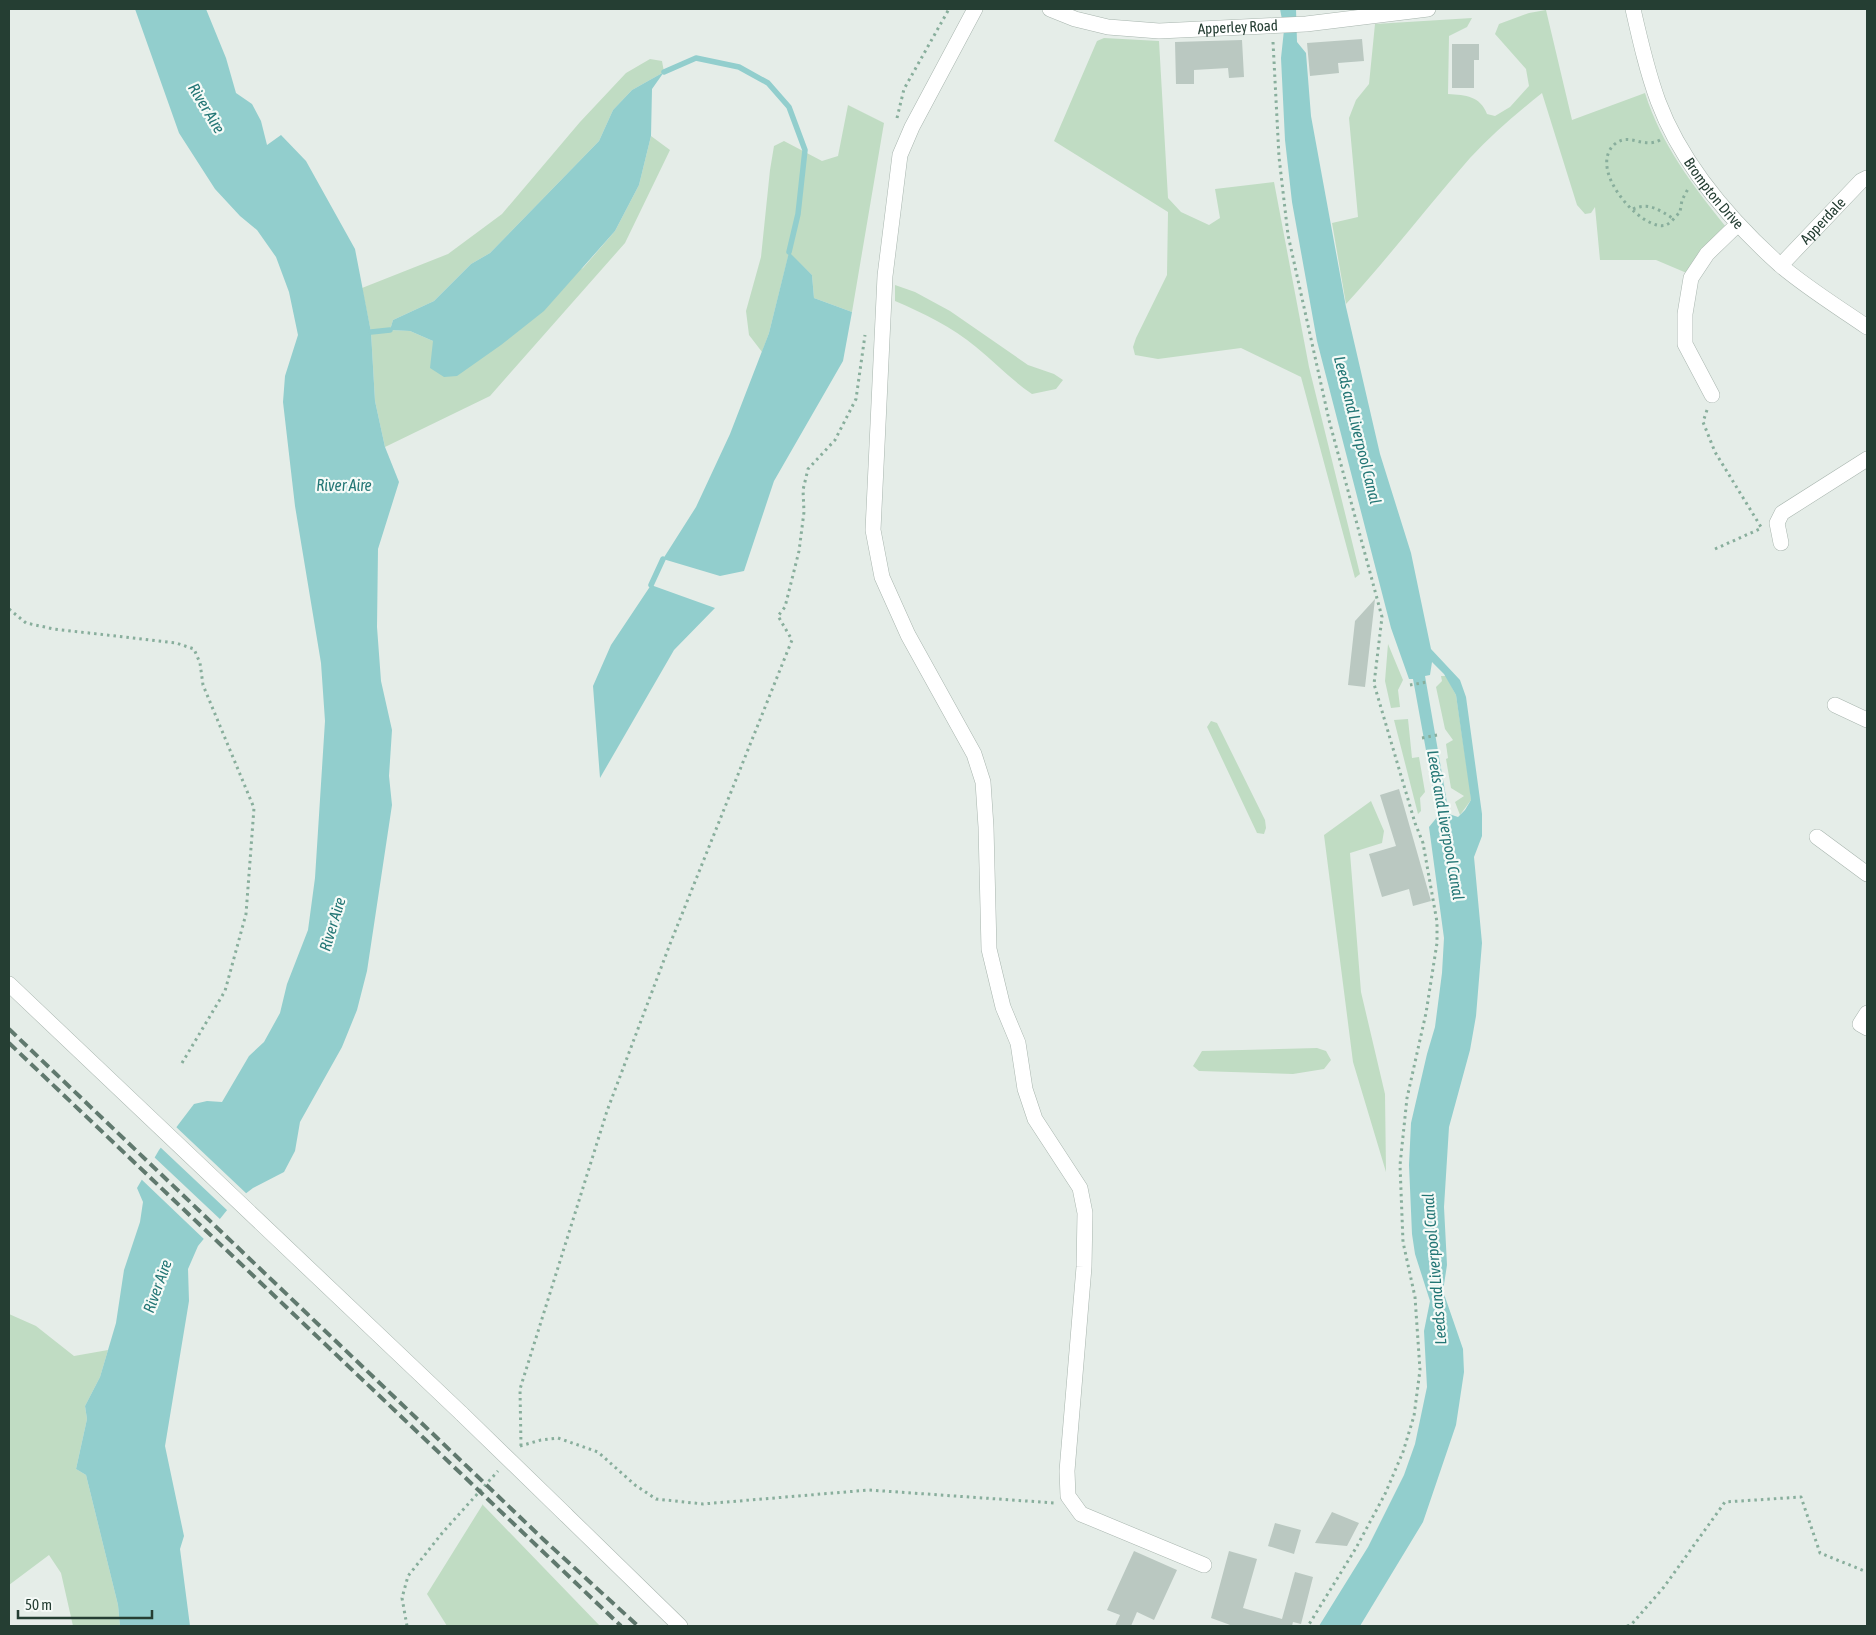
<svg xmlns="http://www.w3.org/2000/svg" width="1876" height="1635" font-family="'Asap Condensed',sans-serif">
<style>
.green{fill:#c0dcc3}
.water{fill:#92cecd;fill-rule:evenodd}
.pier{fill:#e5ede8}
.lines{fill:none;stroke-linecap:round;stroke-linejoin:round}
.stream{stroke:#92cecd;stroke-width:5.5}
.building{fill:#bac8c1}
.minor-casing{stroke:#a8b5ae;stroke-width:16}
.path{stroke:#88ae9c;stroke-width:3;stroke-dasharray:2.5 4;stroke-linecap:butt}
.minor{stroke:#fff;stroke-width:15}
.rail{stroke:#60796e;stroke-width:4;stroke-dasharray:10 5;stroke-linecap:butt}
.minor-bridge-casing{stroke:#a8b5ae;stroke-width:16;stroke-linecap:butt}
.minor-bridge{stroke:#fff;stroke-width:15}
.labels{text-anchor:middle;stroke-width:4.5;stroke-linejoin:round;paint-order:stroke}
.street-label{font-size:15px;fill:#253e33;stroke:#f5faf7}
.water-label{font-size:16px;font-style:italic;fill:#237675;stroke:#f5faf7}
</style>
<rect width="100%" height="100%" fill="#e5ede8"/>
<path class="green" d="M 1546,10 L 1572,120 L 1645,93 C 1661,144 1693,186 1726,227 L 1689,274 L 1656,260 L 1600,260 L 1595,207 L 1591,213 L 1585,214 L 1577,205 L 1542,93 C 1517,113 1492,134 1470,158 C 1428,206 1389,257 1346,304 L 1332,223 L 1358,217 L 1349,118 L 1356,100 L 1369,84 L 1375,24 L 1472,18 L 1467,27 L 1449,36 L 1448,94 C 1466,95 1480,96 1487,114 L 1495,116 L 1510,107 L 1529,86 L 1526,69 L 1495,34 L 1499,24 L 1529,13 Z
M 1104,38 L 1159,41 L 1168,198 L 1181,212 L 1209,225 L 1220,218 L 1215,189 L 1274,182 L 1309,367 L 1360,574 L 1355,578 L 1301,377 L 1241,348 L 1158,359 L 1135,355 L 1133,347 L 1136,338 L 1167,275 L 1168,212 L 1054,141 L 1097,41 Z
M 650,59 L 662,61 L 664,72 L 632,90 L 613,110 L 599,141 L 490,253 L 471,264 L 434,301 L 393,320 L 390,330 L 410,331 L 433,341 L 583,268 L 615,231 L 639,185 L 651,136 L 670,150 L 625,243 L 490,396 L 385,447 L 375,401 L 371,332 L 362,288 L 448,254 L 502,214 L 580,122 L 626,73 Z
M 848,105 L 884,123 L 852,312 L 814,298 L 812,275 L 789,253 L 769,333 L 762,352 L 749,335 L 746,311 L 761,257 L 770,170 L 774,146 L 784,141 L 822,161 L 838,156 Z
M 895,285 L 915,292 L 950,311 L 1028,365 L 1054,374 L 1063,380 L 1056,389 L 1032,394 C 1011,380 995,362 976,347 C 952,327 923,313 895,301 Z
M 1388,644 L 1403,680 L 1398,690 L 1400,707 L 1391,708 L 1385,681 Z
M 1441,676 L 1446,676 L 1456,695 L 1470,788 L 1471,800 L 1460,815 L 1455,802 L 1464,796 L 1451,788 L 1446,759 L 1448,758 L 1446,744 L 1453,740 L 1445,729 L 1436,687 L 1442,681 Z
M 1408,719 L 1412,758 L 1419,757 L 1425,792 L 1420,798 L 1421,811 L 1418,814 L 1394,720 Z
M 1211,721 L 1217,723 L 1265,820 L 1266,828 L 1264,834 L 1257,833 L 1207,727 Z
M 1371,801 L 1384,831 L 1382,843 L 1350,853 L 1361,992 L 1385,1094 L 1386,1172 L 1353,1062 L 1324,835 Z
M 1317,1048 L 1326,1051 L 1331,1060 L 1324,1069 L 1293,1074 L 1199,1071 L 1193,1066 L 1202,1051 Z
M 9,1314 L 36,1326 L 74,1356 L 108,1350 L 100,1377 L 85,1406 L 87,1419 L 76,1469 L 86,1475 L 118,1605 L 120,1626 L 73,1626 L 61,1573 L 49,1555 L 9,1585 Z
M 483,1504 L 483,1505 L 600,1626 L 447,1626 L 427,1594 Z"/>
<path class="water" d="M 135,9 L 206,9 L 226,58 L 236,93 L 252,104 L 261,121 L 267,145 L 281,135 L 306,161 L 355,249 L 371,332 L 375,401 L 385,447 L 399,482 L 378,549 L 377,627 L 381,681 L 392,730 L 389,776 L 392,805 L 367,971 L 357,1010 L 342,1047 L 300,1122 L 295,1151 L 284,1172 L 253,1188 L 232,1204 L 198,1246 L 188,1269 L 189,1301 L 165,1446 L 184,1536 L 180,1549 L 190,1626 L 120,1626 L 118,1605 L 86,1475 L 76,1469 L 87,1419 L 85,1406 L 100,1377 L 116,1323 L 124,1270 L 140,1222 L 143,1202 L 137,1188 L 159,1150 L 194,1104 L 207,1101 L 222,1102 L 249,1056 L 264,1042 L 280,1013 L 287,984 L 308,930 L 315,878 L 325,721 L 321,663 L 295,506 L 283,402 L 285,376 L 298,335 L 289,292 L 276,257 L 257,230 L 240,216 L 215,189 L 179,133 Z
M 1280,9 L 1296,9 L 1297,42 L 1306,53 L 1311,116 L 1346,307 L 1380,454 L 1411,553 L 1431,649 L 1460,680 L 1466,697 L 1482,814 L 1482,836 L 1474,857 L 1482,943 L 1476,1016 L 1470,1050 L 1449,1127 L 1444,1207 L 1447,1265 L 1443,1291 L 1463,1349 L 1464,1372 L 1456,1425 L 1423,1522 L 1360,1626 L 1319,1626 L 1368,1547 L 1404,1475 L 1415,1444 L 1427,1387 L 1424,1331 L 1430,1301 L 1415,1254 L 1412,1234 L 1409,1165 L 1411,1123 L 1427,1054 L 1435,1027 L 1442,973 L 1444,938 L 1429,827 L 1438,816 L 1413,679 L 1409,679 L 1391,628 L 1317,341 L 1292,202 L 1285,140 L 1281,58 L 1284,30 ZM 1432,662 L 1444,674 L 1456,695 L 1471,800 L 1465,810 L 1458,817 L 1449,814 L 1425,676 L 1430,675 Z
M 664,72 L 652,89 L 651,136 L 639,185 L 615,231 L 544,311 L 501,345 L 457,376 L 444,377 L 430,368 L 433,341 L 410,331 L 390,330 L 393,320 L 434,301 L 471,264 L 490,253 L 599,141 L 613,110 L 632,90 Z
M 789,252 L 812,275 L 814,298 L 852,312 L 843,361 L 774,481 L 744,571 L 720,576 L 663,559 L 696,507 L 730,434 L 769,333 Z
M 651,585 L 715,608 L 674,650 L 600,778 L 593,686 L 611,645 Z"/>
<path class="pier" d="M 174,1125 L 248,1195 L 229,1212 L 159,1146 Z
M 153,1156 L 222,1221 L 206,1241 L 140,1178 Z"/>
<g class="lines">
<path class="stream" d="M 664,72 L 696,58 L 739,67 L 768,83 L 789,107 L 805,150 L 798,214 L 789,252
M 371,332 L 390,330
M 651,585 L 663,559"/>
</g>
<path class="building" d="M 1362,39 L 1364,61 L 1338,63 L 1339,73 L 1310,76 L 1307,43 Z
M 1242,40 L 1244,77 L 1229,78 L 1228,68 L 1194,70 L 1194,84 L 1176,84 L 1175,42 Z
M 1452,44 L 1479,44 L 1479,60 L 1474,60 L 1474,88 L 1452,88 Z
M 1375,599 L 1365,687 L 1348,685 L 1355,621 Z
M 1399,789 L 1431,901 L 1413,906 L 1409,889 L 1382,897 L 1369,854 L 1396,846 L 1380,795 Z
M 1332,1512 L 1359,1523 L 1347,1546 L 1315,1543 Z
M 1275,1523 L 1301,1530 L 1294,1554 L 1268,1546 Z
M 1134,1551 L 1177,1570 L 1154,1620 L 1137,1612 L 1131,1626 L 1115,1626 L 1120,1615 L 1107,1610 Z
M 1229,1551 L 1257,1559 L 1243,1608 L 1282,1619 L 1295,1572 L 1313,1577 L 1301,1624 L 1293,1622 L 1292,1626 L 1233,1626 L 1211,1618 Z"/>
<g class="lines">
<g class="minor-casing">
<g id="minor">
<path d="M 975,9 L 912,127 L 900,155 L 885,276 L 873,530 L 882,577 L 908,635 L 974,754 L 983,782 L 986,827 L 989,949 L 1003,1007 L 1018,1043 L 1025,1089 L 1035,1119 L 1080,1188 L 1085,1213 L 1084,1267 L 1067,1471 L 1068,1496 L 1081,1514 L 1204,1565"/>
<path id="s1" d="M 1050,9 L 1075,19 L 1108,27 L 1159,31 L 1306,24 L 1428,9"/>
<path id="s2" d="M 1633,9 C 1640,40 1647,71 1658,101 C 1682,165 1730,220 1780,265 C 1807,288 1838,307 1867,327"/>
<path id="s3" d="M 1781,265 L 1861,181 L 1867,178"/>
<path d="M 1712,395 L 1685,344 L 1685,314 L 1691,278 L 1707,254 L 1738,224"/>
<path d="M 1781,543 L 1777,523 L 1782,513 L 1867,459"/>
<path d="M 1835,705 L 1867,720"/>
<path d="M 1817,837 L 1867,874"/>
<path d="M 9,984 L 462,1414"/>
<path d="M 1867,1013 L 1860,1024 L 1867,1028"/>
<path d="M 565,1514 L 680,1626"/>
</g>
</g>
<path class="path" d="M 1273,42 L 1279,157 L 1288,235 L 1329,420 L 1382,617 L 1374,684 L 1415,823 L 1423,843 L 1437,922 L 1437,943 L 1426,1013 L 1407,1098 L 1400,1165 L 1403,1242 L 1415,1297 L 1420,1370 L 1414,1416 L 1403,1452 L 1385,1494 L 1356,1548 L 1308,1626
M 897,118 L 904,89 L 949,9
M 1660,140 C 1644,149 1630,133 1616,143 C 1584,168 1643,233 1666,225 C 1671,223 1676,216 1680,212 L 1682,200 L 1689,187
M 1633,209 C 1649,202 1659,210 1674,219
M 1707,410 L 1703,422 L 1715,452 L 1761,527
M 1715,549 L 1762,528
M 9,609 L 26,623 L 54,629 L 176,643 L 194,649 L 200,663 L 203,685 L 254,808 L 246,914 L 225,991 L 182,1063
M 1410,685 L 1427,682
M 1422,738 L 1437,735
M 520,1446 L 541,1440 L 558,1438 L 598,1452 L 635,1485 L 656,1499 L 703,1504 L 869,1490 L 1055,1503
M 521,1446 L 520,1389 L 607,1111 L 670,944 L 792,640 L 778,616 L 785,607 L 799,551 L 804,512 L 803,490 L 808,469 L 835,440 L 856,399 L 865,335
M 407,1626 L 402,1598 L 408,1576 L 443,1532 L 498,1471
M 1627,1626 L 1631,1625 L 1664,1587 L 1725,1502 L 1801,1497 L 1820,1553 L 1867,1572"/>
<use href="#minor" class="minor"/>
<path class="rail" d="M 9,1029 L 544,1540 L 638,1626
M 9,1043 L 621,1626"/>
<g class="minor-bridge-casing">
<path id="minor-bridge" d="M 462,1414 L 565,1514"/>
</g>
<use href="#minor-bridge" class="minor-bridge"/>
</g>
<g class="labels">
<g class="street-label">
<text dy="5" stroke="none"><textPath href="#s1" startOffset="191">Apperley Road</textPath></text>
<text dy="5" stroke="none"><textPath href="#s2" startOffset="204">Brompton Drive</textPath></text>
<text dy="5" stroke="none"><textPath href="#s3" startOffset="61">Apperdale</textPath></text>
</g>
<g class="water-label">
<text transform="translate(207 108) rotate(59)" y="6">River Aire</text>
<text transform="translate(1358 430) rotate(76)" y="6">Leeds and Liverpool Canal</text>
<text x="344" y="491">River Aire</text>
<text transform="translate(1446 825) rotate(80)" y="6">Leeds and Liverpool Canal</text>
<text transform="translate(332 924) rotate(-73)" y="6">River Aire</text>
<text transform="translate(1434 1269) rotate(-95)" y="6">Leeds and Liverpool Canal</text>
<text transform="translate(157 1286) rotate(-70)" y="6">River Aire</text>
</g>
</g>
<rect width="1876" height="1635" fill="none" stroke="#253e33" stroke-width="20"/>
<path d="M18 1610v8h134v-8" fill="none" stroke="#253e33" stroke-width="2.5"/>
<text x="25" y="1610" font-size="15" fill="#253e33" stroke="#f5faf7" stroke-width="4" paint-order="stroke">50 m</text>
</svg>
